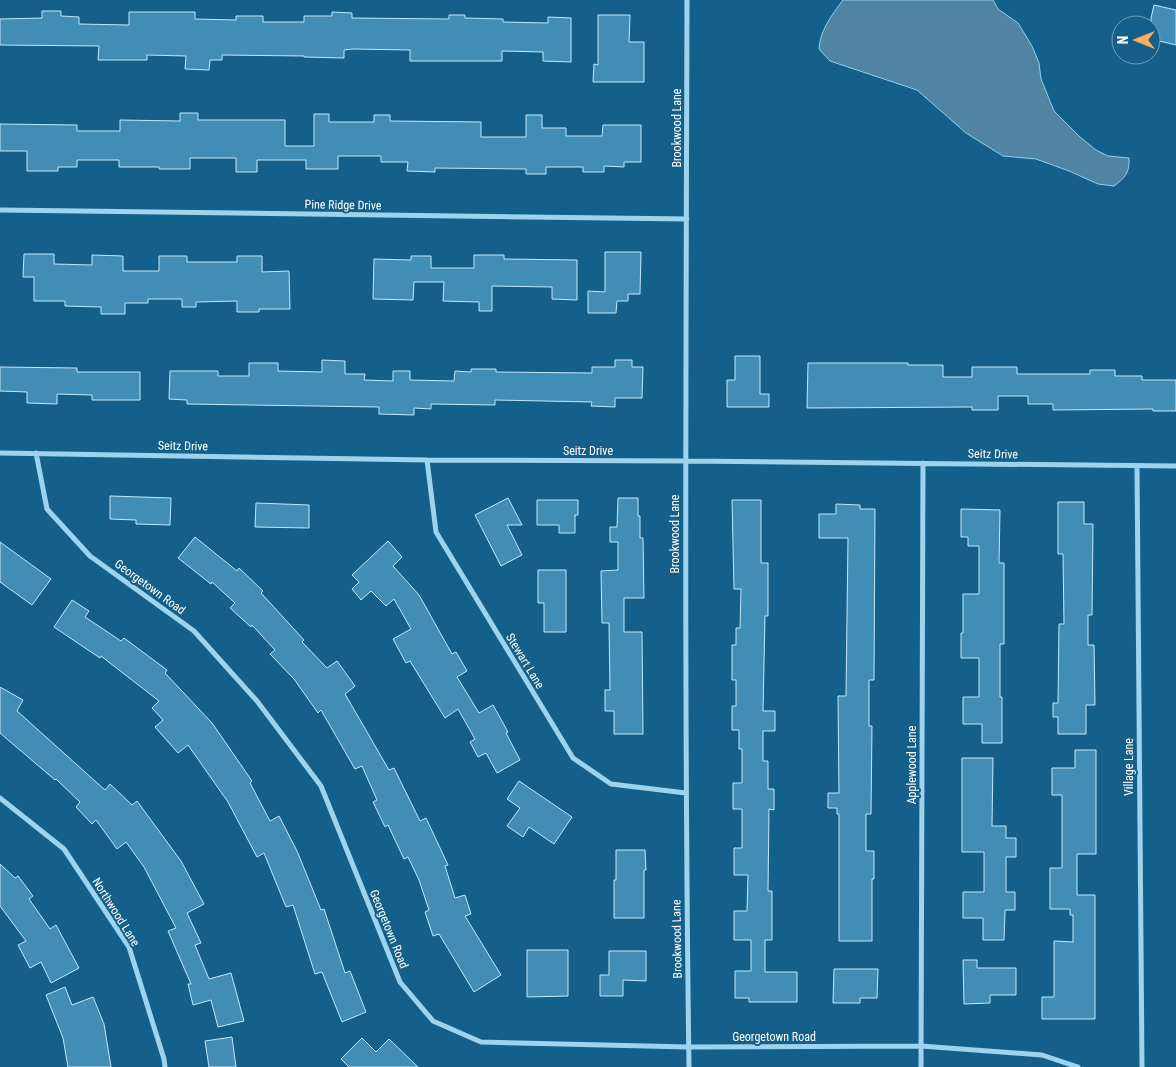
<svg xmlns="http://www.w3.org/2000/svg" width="1176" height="1067" font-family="'Roboto Condensed',sans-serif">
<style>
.water{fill:#4f85a2;stroke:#8fd1f2}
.building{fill:#428db5;stroke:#c3e8fb}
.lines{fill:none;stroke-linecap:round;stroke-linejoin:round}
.minor{stroke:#9dd3ef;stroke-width:5}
.labels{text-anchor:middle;stroke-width:4;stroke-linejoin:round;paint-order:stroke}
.street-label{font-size:12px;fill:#fff;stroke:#15608a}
</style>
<rect width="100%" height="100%" fill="#15608a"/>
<path class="water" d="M 843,0 L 993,0 L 998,9 L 1018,23 L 1032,46 L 1039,63 L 1041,79 L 1054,111 L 1080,137 L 1096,150 L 1108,156 L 1129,158 C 1130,172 1125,178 1114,186 L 1098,184 L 1069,171 L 1036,159 L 1003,156 L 966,133 L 917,90 L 830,61 L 819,49 C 820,30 832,15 843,0 Z"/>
<path class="building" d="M 1154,5 L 1176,10 L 1176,45 L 1151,39 L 1151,18 Z
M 42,11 L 61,11 L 61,16 L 79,17 L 79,24 L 129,25 L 129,12 L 195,12 L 195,19 L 236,20 L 236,16 L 263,16 L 263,22 L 304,22 L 304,16 L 332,16 L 332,12 L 352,13 L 352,18 L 449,19 L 449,15 L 465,15 L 465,18 L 503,19 L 503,22 L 548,23 L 548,17 L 571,18 L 571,62 L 543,61 L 543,52 L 502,51 L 502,61 L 410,61 L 410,50 L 353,49 L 344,50 L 344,58 L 304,57 L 304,56 L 222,55 L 222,60 L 210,60 L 209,70 L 185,69 L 186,56 L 147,55 L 147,60 L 98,60 L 99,46 L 0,45 L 0,19 L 42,18 Z
M 598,15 L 630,15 L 629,42 L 644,42 L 644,82 L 593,82 L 594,64 L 598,65 Z
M 180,113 L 198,113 L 198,120 L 285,120 L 285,146 L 314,146 L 314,114 L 329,114 L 329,122 L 374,122 L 374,115 L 390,115 L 390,121 L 481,122 L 481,137 L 526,137 L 526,115 L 542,115 L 542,128 L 566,128 L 566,136 L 602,136 L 603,125 L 641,125 L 641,162 L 624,162 L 624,167 L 604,166 L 604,172 L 583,172 L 583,167 L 546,167 L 546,174 L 526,174 L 526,169 L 435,168 L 435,172 L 407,171 L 408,162 L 381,162 L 381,156 L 338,156 L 338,169 L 306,169 L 306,160 L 257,160 L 257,172 L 236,172 L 236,158 L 190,158 L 190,169 L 159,169 L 159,167 L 119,167 L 119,160 L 77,160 L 77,167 L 58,167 L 58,171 L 27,171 L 27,151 L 0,151 L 0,124 L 77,125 L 77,131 L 120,131 L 120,120 L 180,121 Z
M 605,252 L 641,252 L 640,294 L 628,294 L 628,301 L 617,301 L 616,313 L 588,313 L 588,291 L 605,292 Z
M 24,254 L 54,254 L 54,264 L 92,265 L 92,255 L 123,256 L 123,271 L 159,271 L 159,256 L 187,256 L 187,262 L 237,262 L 237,256 L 262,256 L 262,272 L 289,271 L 290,309 L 259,309 L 259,312 L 237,312 L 237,301 L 196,302 L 196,307 L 182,307 L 182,299 L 148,299 L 148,303 L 125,303 L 125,314 L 101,314 L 101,307 L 65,306 L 65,301 L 34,301 L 34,277 L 23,277 Z
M 474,255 L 504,255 L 504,259 L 577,260 L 577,300 L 552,299 L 552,287 L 492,286 L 492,311 L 479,311 L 479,302 L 443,301 L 444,282 L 414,282 L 413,300 L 373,299 L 374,259 L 411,260 L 411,256 L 431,256 L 431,268 L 474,268 Z
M 735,356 L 760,356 L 760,394 L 769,394 L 769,407 L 727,407 L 727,380 L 735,380 Z
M 322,360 L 345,361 L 345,374 L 365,374 L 364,380 L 393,381 L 393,371 L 410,371 L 410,380 L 454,381 L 455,371 L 471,372 L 471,369 L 496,369 L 496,372 L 592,373 L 592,367 L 615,367 L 615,360 L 632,360 L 632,367 L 643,367 L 642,398 L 615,398 L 615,407 L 591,406 L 592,402 L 495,400 L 495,405 L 431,404 L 431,409 L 414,408 L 414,415 L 379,414 L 379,407 L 187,404 L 187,400 L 169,399 L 170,371 L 218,371 L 218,376 L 249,376 L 249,363 L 278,363 L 278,371 L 322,372 Z
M 808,363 L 908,363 L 908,365 L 943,365 L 943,377 L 972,377 L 972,367 L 1017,367 L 1017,374 L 1090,374 L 1090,370 L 1115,370 L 1115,376 L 1142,376 L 1142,380 L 1176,380 L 1176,411 L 1153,411 L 1153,409 L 1053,410 L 1053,404 L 1028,404 L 1028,396 L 998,396 L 998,410 L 972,410 L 972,407 L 807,408 Z
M 0,367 L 77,368 L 77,372 L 140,372 L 140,400 L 92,400 L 92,395 L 57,394 L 57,404 L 27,403 L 27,392 L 0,391 Z
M 110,496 L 171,498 L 170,525 L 136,524 L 136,520 L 110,519 Z
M 508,498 L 522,525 L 507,525 L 522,555 L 501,566 L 475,515 Z
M 618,498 L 638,498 L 638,516 L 640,516 L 640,538 L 643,538 L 644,598 L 624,598 L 624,632 L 642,632 L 643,734 L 614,734 L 614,711 L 605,711 L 605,690 L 610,690 L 609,623 L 602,623 L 601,571 L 618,570 L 618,542 L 610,542 L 610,527 L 617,527 Z
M 537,500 L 578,500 L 578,515 L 575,515 L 575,533 L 559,533 L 559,525 L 537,525 Z
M 732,500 L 761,500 L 761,563 L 768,563 L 768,616 L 765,616 L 763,711 L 775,711 L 775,731 L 763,731 L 763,761 L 768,761 L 768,789 L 774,789 L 774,810 L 769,809 L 768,891 L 772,891 L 772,940 L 765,940 L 765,972 L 797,972 L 797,1002 L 749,1002 L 749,998 L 735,998 L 735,971 L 751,971 L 751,940 L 734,940 L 734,911 L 747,911 L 748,875 L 734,875 L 734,848 L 742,848 L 742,809 L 733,809 L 733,783 L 742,783 L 742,749 L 739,749 L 739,730 L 732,730 L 732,706 L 736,706 L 736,680 L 732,680 L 732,645 L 736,645 L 736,628 L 740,628 L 741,589 L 734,589 Z
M 1058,502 L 1084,502 L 1084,524 L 1093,524 L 1092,615 L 1088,615 L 1088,645 L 1094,645 L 1095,705 L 1086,705 L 1086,734 L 1058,734 L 1058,717 L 1053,717 L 1053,703 L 1058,703 L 1059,624 L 1064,624 L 1063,554 L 1058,554 Z
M 256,503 L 309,505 L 309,528 L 255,527 Z
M 836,504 L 860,505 L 860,509 L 875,509 L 874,680 L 869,680 L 869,726 L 872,726 L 871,814 L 866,814 L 866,851 L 874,851 L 874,879 L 872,879 L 872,941 L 839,941 L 839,814 L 837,814 L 837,808 L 828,808 L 828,793 L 839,793 L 838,696 L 846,696 L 848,538 L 819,538 L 819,514 L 836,514 Z
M 961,509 L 1000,510 L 999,563 L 1004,563 L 1004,644 L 1000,644 L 1000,697 L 1002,697 L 1002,743 L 982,743 L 982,724 L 963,724 L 963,697 L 979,697 L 979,658 L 961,658 L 961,633 L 963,633 L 963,594 L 979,594 L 979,546 L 968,546 L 968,537 L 961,537 Z
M 195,537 L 237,571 L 239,568 L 263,591 L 261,593 L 304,640 L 302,642 L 327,668 L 337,661 L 355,686 L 345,694 L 389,770 L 394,768 L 420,821 L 426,818 L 448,865 L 445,866 L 455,898 L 465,895 L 471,914 L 465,916 L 501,975 L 474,992 L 439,934 L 433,936 L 425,912 L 429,910 L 419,880 L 408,857 L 404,859 L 388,825 L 385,827 L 373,802 L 377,800 L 362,766 L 355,769 L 321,710 L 318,713 L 294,679 L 270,654 L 275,650 L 252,625 L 251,627 L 230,608 L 235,603 L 212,582 L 211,584 L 178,558 Z
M 388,541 L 402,557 L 393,566 L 419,595 L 452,654 L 456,652 L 467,671 L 457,677 L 479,713 L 493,705 L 508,732 L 506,733 L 520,760 L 497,773 L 486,753 L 478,757 L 470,742 L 475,739 L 458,709 L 445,718 L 410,661 L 406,663 L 393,639 L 411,629 L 394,599 L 386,606 L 371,591 L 361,600 L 352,589 L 359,582 L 352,575 Z
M 0,542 L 51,579 L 32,605 L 0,582 Z
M 538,570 L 566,570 L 566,632 L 544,632 L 544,603 L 538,603 Z
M 72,600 L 89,611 L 85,617 L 121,641 L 124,638 L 167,670 L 165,673 L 212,723 L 252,781 L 250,783 L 270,821 L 279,816 L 297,851 L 321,910 L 324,909 L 345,973 L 350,971 L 366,1012 L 342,1022 L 322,972 L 315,974 L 293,905 L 286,907 L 264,853 L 257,857 L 228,802 L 188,745 L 178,753 L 155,727 L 163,720 L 152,708 L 159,701 L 101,656 L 100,658 L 54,627 Z
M 0,687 L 23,700 L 17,711 L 105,790 L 110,784 L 132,805 L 137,801 L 181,861 L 204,904 L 187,913 L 201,943 L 195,945 L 209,979 L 231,973 L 244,1021 L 218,1027 L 211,1000 L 193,1005 L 188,984 L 191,984 L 168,931 L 176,928 L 144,867 L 126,842 L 117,849 L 96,820 L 92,824 L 76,807 L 80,802 L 56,779 L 55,780 L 0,733 Z
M 1075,750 L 1096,750 L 1096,854 L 1077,854 L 1077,895 L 1095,895 L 1095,1019 L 1042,1019 L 1042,997 L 1054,997 L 1054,941 L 1073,942 L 1073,915 L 1070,915 L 1070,909 L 1050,909 L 1050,868 L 1062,868 L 1062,795 L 1052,795 L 1052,768 L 1075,768 Z
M 962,758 L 993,758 L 992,826 L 1006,826 L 1006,838 L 1016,838 L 1016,857 L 1006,857 L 1006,892 L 1015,892 L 1015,910 L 1005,910 L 1004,940 L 983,940 L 983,918 L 963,918 L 963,892 L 984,892 L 984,852 L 962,852 Z
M 519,781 L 572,817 L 554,844 L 529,827 L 523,837 L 507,826 L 520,808 L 507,799 Z
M 616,850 L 645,850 L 646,870 L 644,870 L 644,918 L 614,918 L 614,880 L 616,880 Z
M 0,864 L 15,878 L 18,876 L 33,896 L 29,899 L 50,929 L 56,925 L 79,968 L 51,983 L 41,962 L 30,968 L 18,945 L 26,941 L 0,906 Z
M 527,950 L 568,950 L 568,996 L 527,997 Z
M 609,951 L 646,951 L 646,981 L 623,980 L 623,996 L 600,996 L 600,975 L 609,975 Z
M 963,960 L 977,960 L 977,968 L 1016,968 L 1016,995 L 990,995 L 990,1003 L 964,1004 Z
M 834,969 L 878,969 L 877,998 L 860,998 L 860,1003 L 833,1003 Z
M 65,987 L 72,1005 L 93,997 L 104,1024 L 111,1067 L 68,1067 L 63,1038 L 46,995 Z
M 232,1037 L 236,1067 L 209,1067 L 205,1041 Z
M 362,1038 L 376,1052 L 389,1039 L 418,1067 L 349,1067 L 341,1059 Z"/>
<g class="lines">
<path class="minor" d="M 687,0 C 686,356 684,711 689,1067
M 0,210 L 687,219
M 0,453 L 427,460 L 685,461 L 1176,466
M 36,453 L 47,509 L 90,556 L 194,631 L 257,701 L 321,786 L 400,982 L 433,1021 L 481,1042 L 688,1047 L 921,1046 L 1042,1055 L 1078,1067
M 427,460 L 436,532 L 573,758 L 611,784 L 686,793
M 1137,466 L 1142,1067
M 0,798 L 64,849 L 129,947 L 164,1059 L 165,1067
M 921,1067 L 923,463"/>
</g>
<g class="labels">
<g class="street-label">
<text transform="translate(677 128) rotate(-90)" y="4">Brookwood Lane</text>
<text transform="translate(343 205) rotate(1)" y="4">Pine Ridge Drive</text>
<text transform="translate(183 446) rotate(1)" y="4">Seitz Drive</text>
<text x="588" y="455">Seitz Drive</text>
<text transform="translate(993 454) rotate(1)" y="4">Seitz Drive</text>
<text transform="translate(675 534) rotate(-90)" y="4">Brookwood Lane</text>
<text transform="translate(150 587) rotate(36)" y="4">Georgetown Road</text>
<text transform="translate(525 661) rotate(59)" y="4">Stewart Lane</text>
<text transform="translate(912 765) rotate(-90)" y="4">Applewood Lane</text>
<text transform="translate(1129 767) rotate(-90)" y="4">Village Lane</text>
<text transform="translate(116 912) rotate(58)" y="4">Northwood Lane</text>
<text transform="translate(389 929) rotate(68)" y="4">Georgetown Road</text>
<text transform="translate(677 939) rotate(-91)" y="4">Brookwood Lane</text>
<text x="774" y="1041">Georgetown Road</text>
</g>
</g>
<g transform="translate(1136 40) rotate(270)"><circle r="24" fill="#15608a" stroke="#73a0b9"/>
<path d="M0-4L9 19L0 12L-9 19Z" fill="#ffae5b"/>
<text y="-8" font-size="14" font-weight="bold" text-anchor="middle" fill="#ffffff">N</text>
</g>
</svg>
